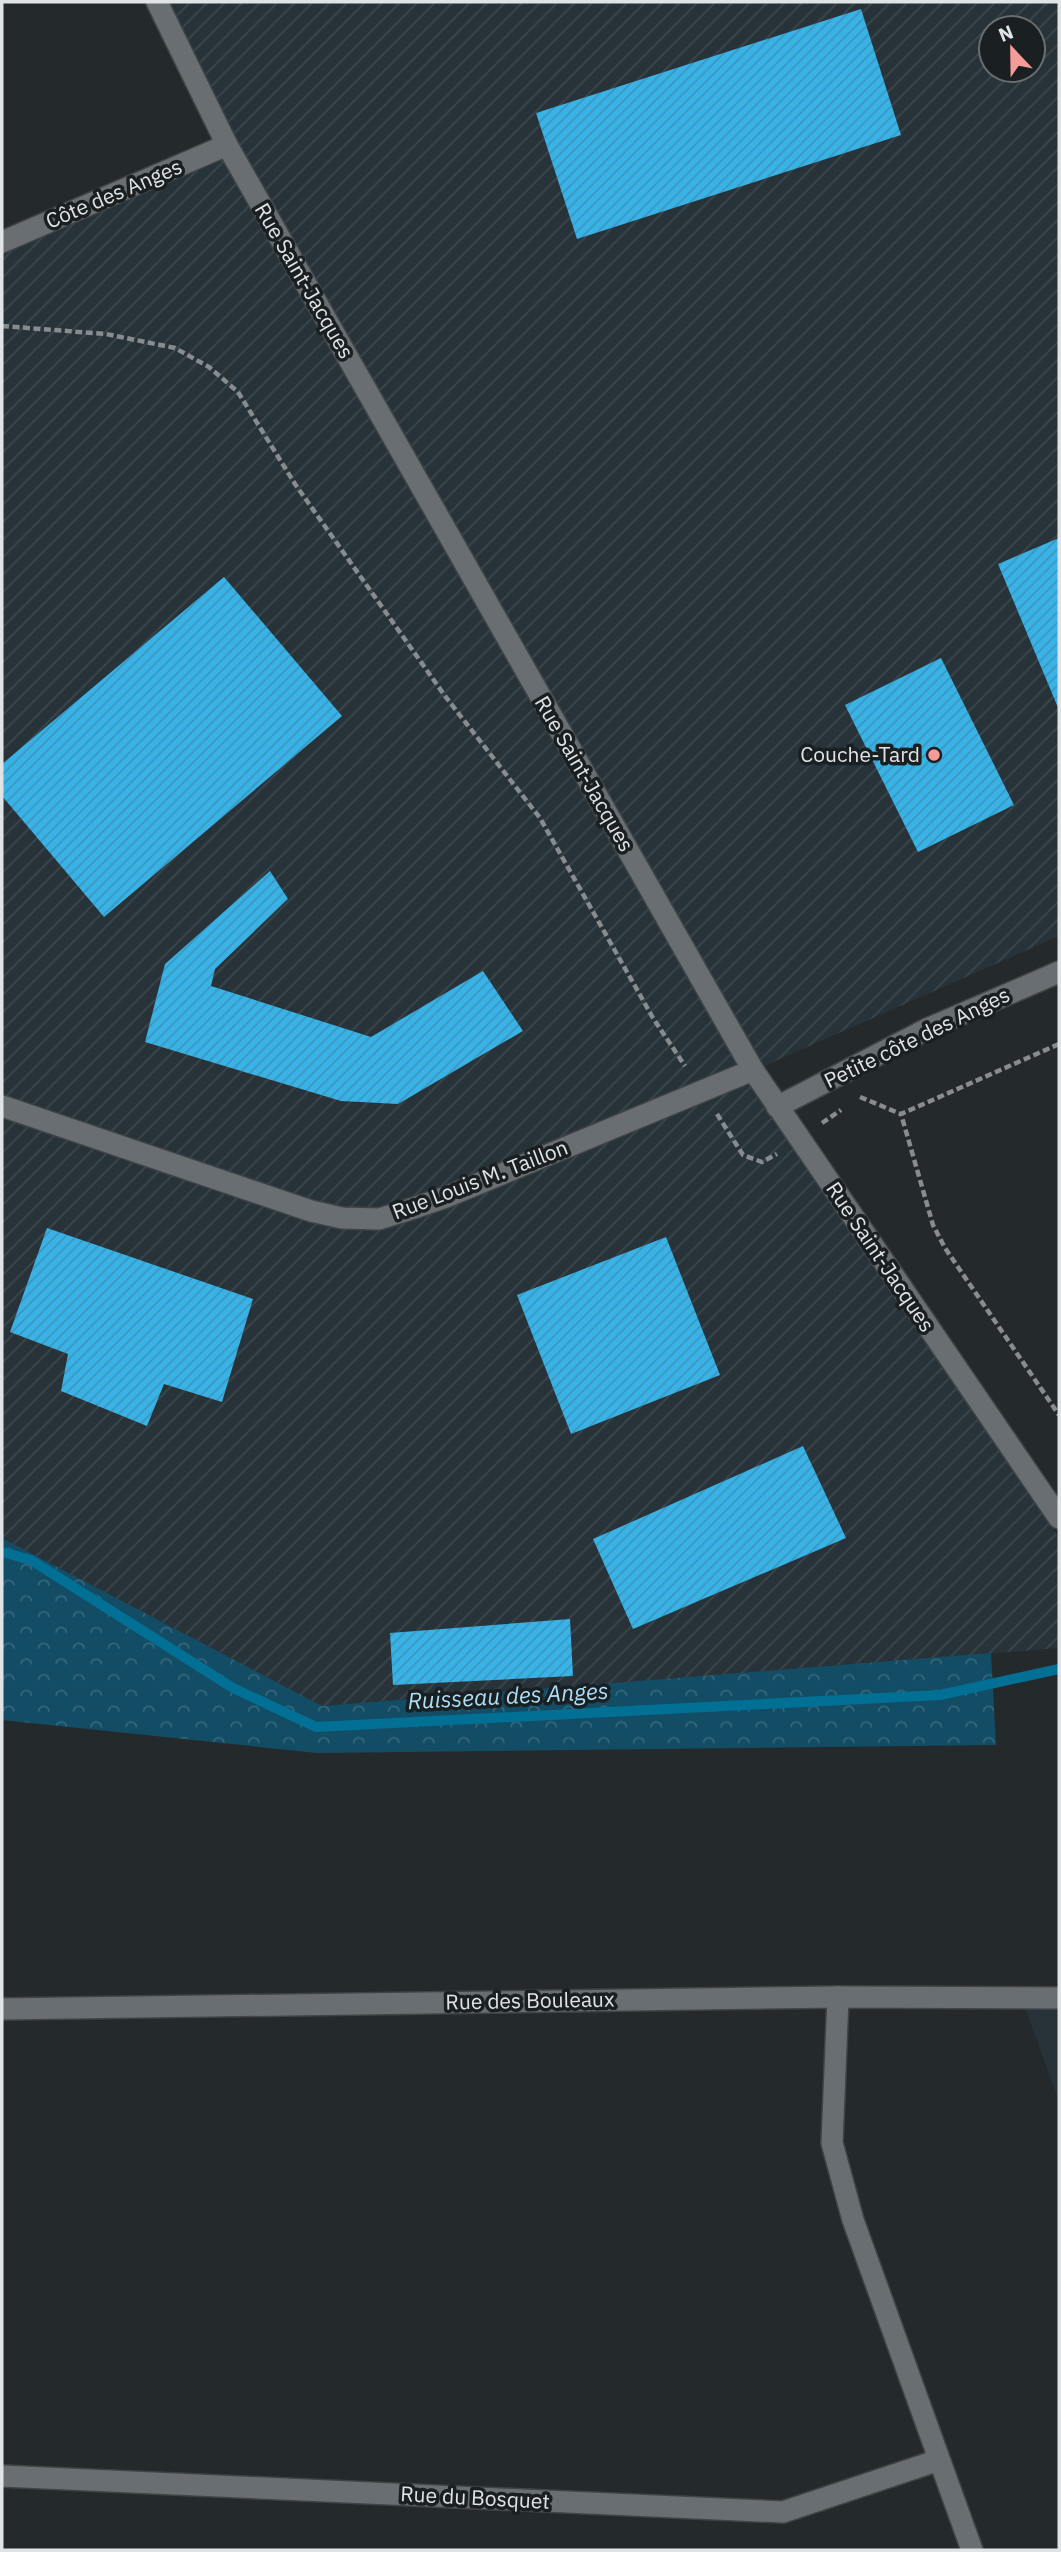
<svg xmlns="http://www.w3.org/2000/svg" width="1061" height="2552" font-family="'IBM Plex Sans',sans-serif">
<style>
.built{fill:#273339}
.industrial{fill:url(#industrial-furrows);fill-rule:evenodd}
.forest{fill:url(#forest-crowns)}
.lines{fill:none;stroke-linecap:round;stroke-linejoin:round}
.stream{stroke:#026f95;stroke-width:10}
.building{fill:url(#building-hatch)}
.minor-casing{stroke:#404447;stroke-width:24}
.tertiary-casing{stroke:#404447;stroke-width:24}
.path{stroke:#888c8f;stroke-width:4.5;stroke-dasharray:7 3.5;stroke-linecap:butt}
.minor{stroke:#686e72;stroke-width:21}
.tertiary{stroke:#686e72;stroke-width:21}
.poi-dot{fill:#f59b99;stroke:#1a2022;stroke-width:2.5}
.labels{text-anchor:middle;stroke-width:7;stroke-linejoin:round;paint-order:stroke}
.street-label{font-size:21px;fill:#e0e4e6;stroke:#1a2022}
.poi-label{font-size:21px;fill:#e0e4e6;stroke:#1a2022;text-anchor:end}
.water-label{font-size:23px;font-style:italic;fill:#acdef8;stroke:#1a2022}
</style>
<defs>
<pattern id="industrial-furrows" width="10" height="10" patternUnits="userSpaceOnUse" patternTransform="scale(1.75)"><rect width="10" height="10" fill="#273339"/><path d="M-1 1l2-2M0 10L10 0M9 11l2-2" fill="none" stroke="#3c474c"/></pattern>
<pattern id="forest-crowns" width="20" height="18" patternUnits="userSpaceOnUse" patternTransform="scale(1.75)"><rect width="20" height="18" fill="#134d65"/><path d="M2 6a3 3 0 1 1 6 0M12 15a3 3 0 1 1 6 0" fill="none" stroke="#35667b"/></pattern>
<pattern id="building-hatch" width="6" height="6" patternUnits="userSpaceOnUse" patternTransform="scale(1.75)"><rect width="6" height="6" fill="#39b2e6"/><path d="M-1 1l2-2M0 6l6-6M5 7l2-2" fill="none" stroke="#3c96be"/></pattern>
</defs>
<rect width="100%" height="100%" fill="#24292c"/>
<path class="built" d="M 1024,2005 L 1059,2005 L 1059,2101 Z"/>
<path class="industrial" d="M 157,2 L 1059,2 L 1059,936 L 753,1071 L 1059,1538 L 1059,1648 L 322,1706 L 2,1538 L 2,241 L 227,145 ZM 991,28 L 1033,28 L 1033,70 L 991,70 Z"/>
<path class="forest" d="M 2,1538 L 322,1706 L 991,1653 L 996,1745 L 317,1753 L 2,1720 Z"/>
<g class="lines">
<path class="stream" d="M 2,1552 L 31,1560 L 233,1688 L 316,1727 L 940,1695 L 1059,1669"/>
</g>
<path class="building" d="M 861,9 L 901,135 L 577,239 L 536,113 Z
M 1059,538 L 1059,710 L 998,564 Z
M 224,577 L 342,716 L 104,917 L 2,796 L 2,764 Z
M 941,658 L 1014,805 L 918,852 L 845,705 Z
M 270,871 L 288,899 L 215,969 L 211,986 L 371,1037 L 483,971 L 523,1031 L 398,1104 L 341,1101 L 145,1042 L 165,964 Z
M 47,1228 L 253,1299 L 222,1402 L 164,1384 L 147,1426 L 61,1391 L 68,1354 L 10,1332 Z
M 666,1237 L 720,1375 L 571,1434 L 517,1295 Z
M 803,1446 L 846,1538 L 633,1629 L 593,1539 Z
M 570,1619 L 573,1676 L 393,1685 L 390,1633 Z"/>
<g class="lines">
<g class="minor-casing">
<path id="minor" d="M 2,1106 L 311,1211 L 342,1218 L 379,1219 L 414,1208 L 446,1197 L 753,1070
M 838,1997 L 832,2143 L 853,2220 L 972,2550
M 2,2009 L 838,1997 L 1059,1998
M 2,2476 L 783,2512 L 939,2460"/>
</g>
<g class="tertiary-casing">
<path id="tertiary" d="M 157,2 L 227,145 L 753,1070 L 1059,1518
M 2,242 L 227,145
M 777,1107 L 927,1029 L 1059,972"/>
</g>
<path class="path" d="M 2,326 L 106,334 L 175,348 L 209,367 L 238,392 L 295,484 L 445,696 L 540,818 L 653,1018 L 685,1066
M 1059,1044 L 901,1114 L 933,1225 L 945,1248 L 1059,1415
M 860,1097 L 901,1114
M 717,1114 L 743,1155 L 762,1162 L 777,1154
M 822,1123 L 841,1110"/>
<use href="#minor" class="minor"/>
<use href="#tertiary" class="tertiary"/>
</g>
<circle class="poi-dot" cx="934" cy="755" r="7"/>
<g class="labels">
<g class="street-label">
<text transform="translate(114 194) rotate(-23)" y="7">Côte des Anges</text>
<text transform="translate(304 281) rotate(60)" y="7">Rue Saint-Jacques</text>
<text transform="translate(584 774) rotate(60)" y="7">Rue Saint-Jacques</text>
<text transform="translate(917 1038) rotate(-26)" y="7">Petite côte des Anges</text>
<text transform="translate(480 1180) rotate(-21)" y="7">Rue Louis M. Taillon</text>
<text transform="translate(880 1257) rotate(56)" y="7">Rue Saint-Jacques</text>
<text transform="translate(530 2001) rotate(-1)" y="7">Rue des Bouleaux</text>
<text transform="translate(475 2498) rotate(3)" y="7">Rue du Bosquet</text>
</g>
<g class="poi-label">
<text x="920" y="762">Couche-Tard</text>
</g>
<g class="water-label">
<text transform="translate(508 1696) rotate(-3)" y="8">Ruisseau des Anges</text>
</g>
</g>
<rect width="1061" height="2552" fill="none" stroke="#e0e4e6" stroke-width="7"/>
<g transform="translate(1012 49) rotate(338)"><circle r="33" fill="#1a2022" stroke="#696e70" stroke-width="2"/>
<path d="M0-5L12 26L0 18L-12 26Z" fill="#f59b99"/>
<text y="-10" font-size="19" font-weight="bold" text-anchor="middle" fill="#e0e4e6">N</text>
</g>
</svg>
